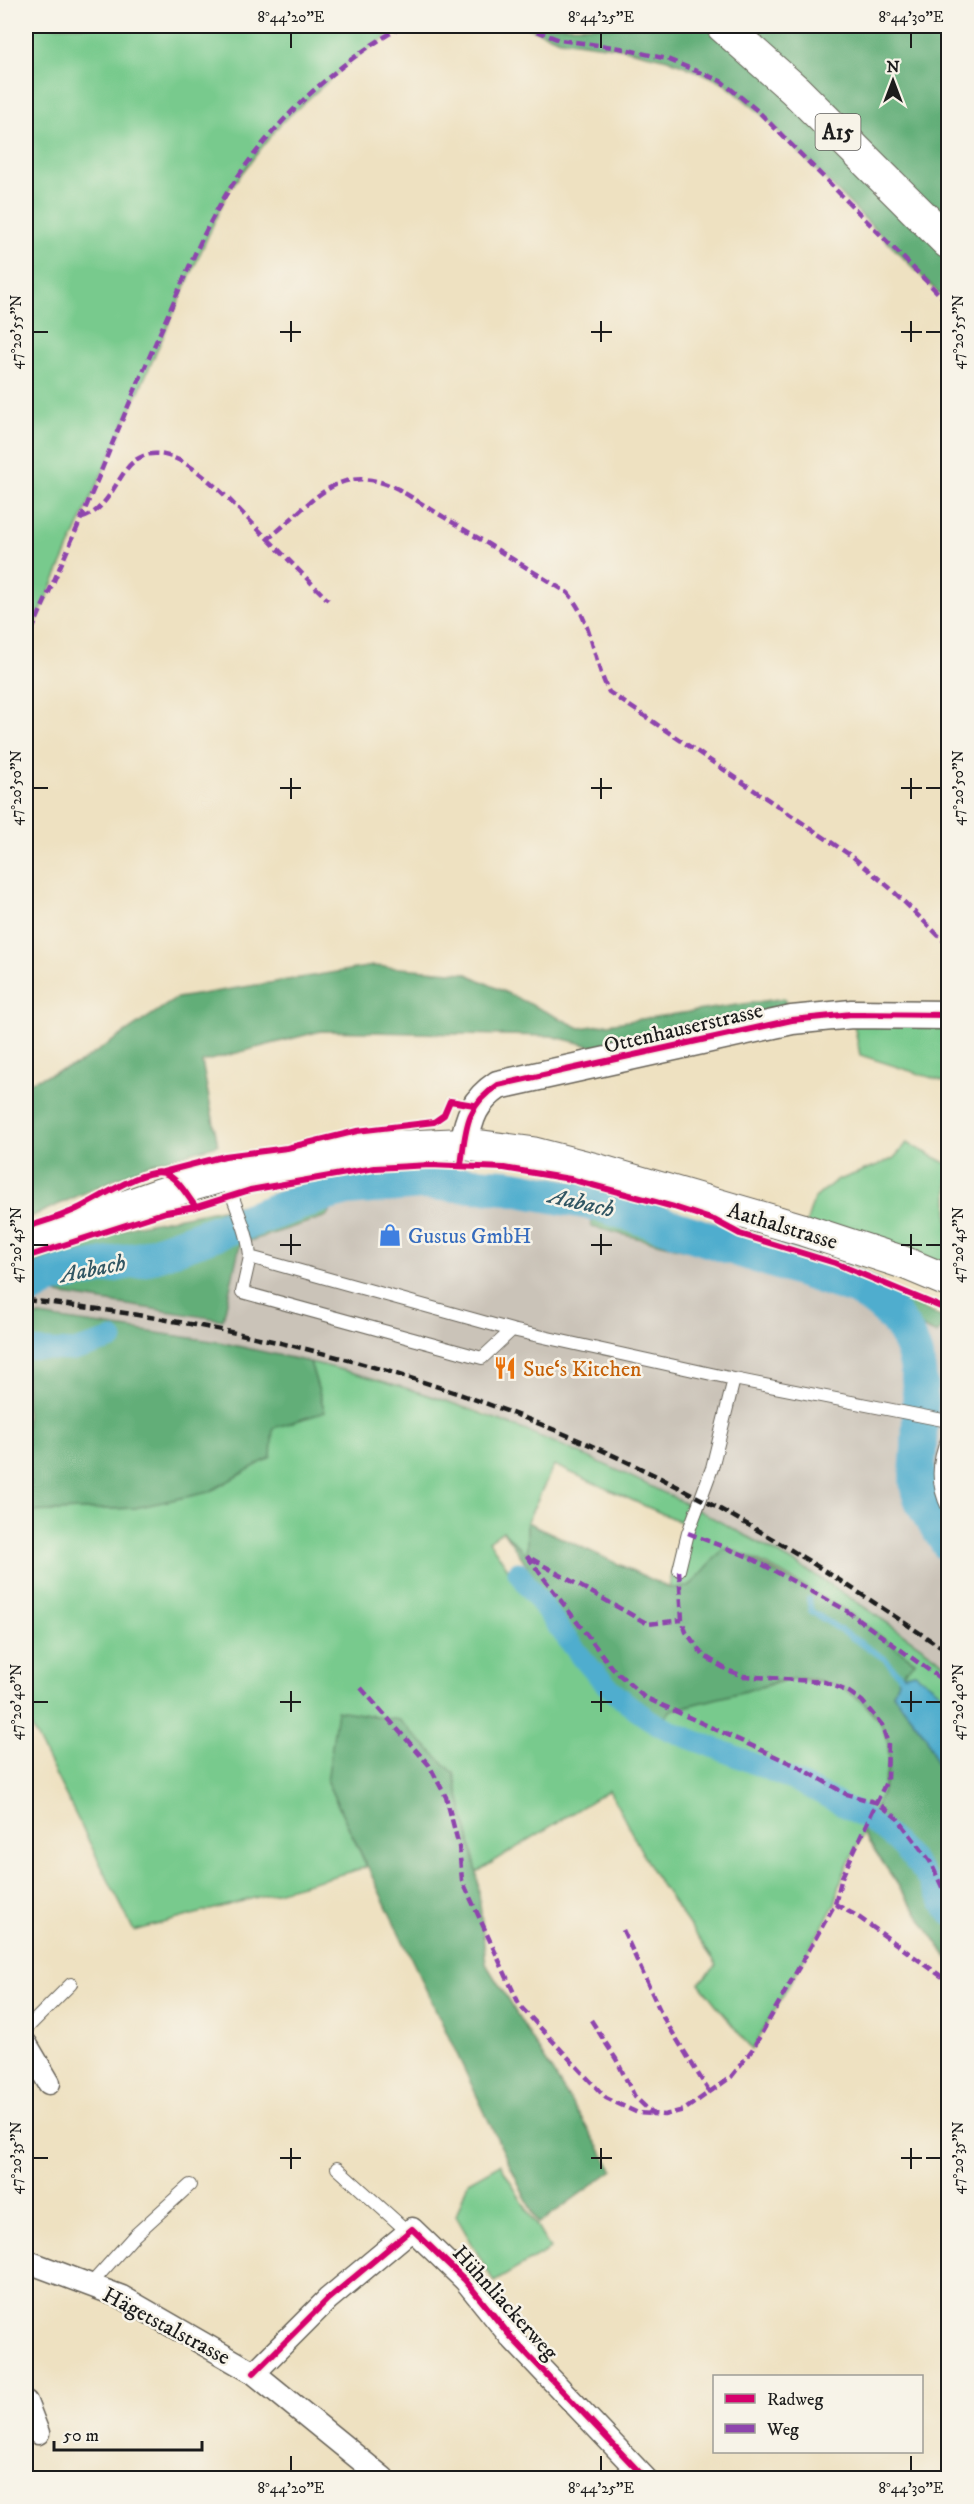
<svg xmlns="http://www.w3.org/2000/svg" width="974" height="2504" font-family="'IM FELL DW Pica',serif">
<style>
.industrial{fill:#cac3b8}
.green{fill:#78ca8d;stroke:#4a7354;stroke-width:1.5}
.forest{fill:#62ae78;stroke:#3f654a;stroke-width:1.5}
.water{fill:#50adce;stroke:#366475;stroke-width:1.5}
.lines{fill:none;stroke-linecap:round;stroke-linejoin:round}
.stream{stroke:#50adce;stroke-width:6}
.canal{stroke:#50adce;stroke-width:21}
.river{stroke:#50adce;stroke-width:36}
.service-casing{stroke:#666156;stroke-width:14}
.minor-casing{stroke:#666156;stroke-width:25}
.tertiary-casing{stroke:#666156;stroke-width:31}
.secondary-casing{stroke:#666156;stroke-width:34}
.trunk-casing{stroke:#666156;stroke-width:35}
.service{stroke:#fff;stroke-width:12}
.minor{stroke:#fff;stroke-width:22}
.tertiary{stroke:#fff;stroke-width:28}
.secondary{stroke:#fff;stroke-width:32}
.trunk{stroke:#fff;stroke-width:33}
.rail{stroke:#1c1c1c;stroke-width:4.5;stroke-dasharray:9 4.5;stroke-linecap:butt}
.quiet{stroke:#8e44ad;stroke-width:4.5;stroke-dasharray:9 4.5;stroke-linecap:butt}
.cycleway-casing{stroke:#f7f3e8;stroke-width:10}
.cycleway{stroke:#d6006c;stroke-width:6}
.ticks{fill:none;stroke:#1c1c1c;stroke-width:2}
.labels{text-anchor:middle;stroke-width:5;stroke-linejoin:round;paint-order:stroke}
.shield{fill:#f7f3e8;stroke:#5e5c59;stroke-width:1.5}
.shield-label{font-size:21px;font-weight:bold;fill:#1c1c1c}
.street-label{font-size:22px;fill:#1c1c1c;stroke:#f7f3e8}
.shop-label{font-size:22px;fill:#366cbe;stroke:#f7f3e8;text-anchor:start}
.food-label{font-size:22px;fill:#c56008;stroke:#f7f3e8;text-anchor:start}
.water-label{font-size:24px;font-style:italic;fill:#315663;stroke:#f7f3e8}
.neatline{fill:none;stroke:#1c1c1c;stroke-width:2}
.ticks-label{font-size:15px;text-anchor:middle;fill:#1c1c1c}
</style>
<rect width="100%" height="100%" fill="#f7f3e8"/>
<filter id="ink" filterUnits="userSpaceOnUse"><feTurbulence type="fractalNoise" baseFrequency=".0167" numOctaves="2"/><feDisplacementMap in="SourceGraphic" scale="12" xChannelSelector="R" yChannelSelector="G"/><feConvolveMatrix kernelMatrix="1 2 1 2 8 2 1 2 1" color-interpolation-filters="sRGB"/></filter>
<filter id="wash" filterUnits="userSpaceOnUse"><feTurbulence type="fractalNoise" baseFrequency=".008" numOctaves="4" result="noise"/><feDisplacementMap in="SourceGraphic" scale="24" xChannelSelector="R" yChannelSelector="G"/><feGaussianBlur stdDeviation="1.35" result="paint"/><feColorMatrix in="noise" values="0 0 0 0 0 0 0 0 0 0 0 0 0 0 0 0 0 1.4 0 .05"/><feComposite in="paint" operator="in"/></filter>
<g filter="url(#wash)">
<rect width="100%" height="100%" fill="#eee1c1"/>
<path class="industrial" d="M 479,1188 L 594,1214 L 591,1227 L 820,1282 L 937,1334 L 948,1321 L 948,1665 L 807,1571 L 761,1545 L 632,1477 L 482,1412 L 380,1379 L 219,1342 L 26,1314 L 26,1289 L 223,1320 L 240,1244 L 327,1216 L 346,1189 Z"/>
<path class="green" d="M 26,26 L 403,26 L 352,60 L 280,124 L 228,191 L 26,644 Z
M 852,1014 L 948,1015 L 948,1083 L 860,1055 Z
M 907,1143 L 948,1164 L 948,1281 L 804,1230 L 814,1199 L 834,1182 L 893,1159 Z
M 310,1362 C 486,1403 650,1479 805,1569 C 854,1598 901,1633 948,1665 L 948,1698 L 915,1673 L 900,1676 L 915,1661 C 862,1627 784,1565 725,1548 L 689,1587 L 669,1588 L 683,1523 L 554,1465 L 527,1522 L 527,1556 L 503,1531 L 489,1541 L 512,1575 L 518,1572 L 602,1681 L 626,1703 L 659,1725 L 671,1710 L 792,1679 L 825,1682 L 837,1685 L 862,1701 L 882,1725 L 888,1744 L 889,1761 L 882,1794 L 842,1877 L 835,1904 L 752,2050 L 699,1983 L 717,1965 L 653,1873 L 609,1790 L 477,1872 L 454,1773 L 327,1782 L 367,1867 L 134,1931 L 26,1716 L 26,1512 L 135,1508 L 273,1428 L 325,1412 Z
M 500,2164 L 550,2249 L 494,2282 L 456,2216 L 468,2182 Z"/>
<path class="forest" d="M 524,26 L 948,26 L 948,303 L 758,111 L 721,81 L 667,59 L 620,48 L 560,40 Z
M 373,966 L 465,973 L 580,1028 L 784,998 L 792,1020 L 635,1057 L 551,1036 L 321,1031 L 202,1062 L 218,1145 L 149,1164 L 26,1219 L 26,1083 L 78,1064 L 177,998 Z
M 462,1169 L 533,1179 L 608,1194 L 865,1282 L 948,1320 L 937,1334 L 820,1282 L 591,1227 L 593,1214 L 480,1188 L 346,1189 L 327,1216 L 240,1244 L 223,1320 L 26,1289 L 26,1263 L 134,1226 L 247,1204 L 299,1187 L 351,1175 Z
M 26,1314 L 219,1342 L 310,1362 L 325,1412 L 273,1428 L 271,1457 L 209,1492 L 135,1508 L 26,1512 Z
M 527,1522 L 670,1588 L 689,1587 L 724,1548 L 737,1552 L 844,1609 L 915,1662 L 900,1676 L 893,1694 L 926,1736 L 942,1777 L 948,1785 L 948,1959 L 862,1832 C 874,1810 886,1790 889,1764 C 895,1712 840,1674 792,1679 C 780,1680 767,1685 756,1688 C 728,1696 699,1703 671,1710 L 659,1725 L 626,1703 L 602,1681 L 518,1572 L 527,1565 L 503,1531 L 527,1555 Z
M 337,1710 L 399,1720 L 454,1773 L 477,1872 L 486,1964 L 613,2170 L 538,2224 L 327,1782 Z"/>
<path class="water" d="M 915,1673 L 948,1698 L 948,1785 L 942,1777 L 926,1736 L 893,1694 L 900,1676 Z"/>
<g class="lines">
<path class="stream" d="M 908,1468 L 918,1468
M 809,1599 L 811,1611 L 885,1659 L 900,1676"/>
<path class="canal" d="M 26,1349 L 74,1351 L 113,1339
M 518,1572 C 559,1626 597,1691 659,1725 C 681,1737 707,1744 730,1754 C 780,1774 855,1805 895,1841 C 917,1861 934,1888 948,1914"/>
<path class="river" d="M 26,1290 L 51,1276 L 142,1259 L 320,1195 L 347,1188 L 422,1182 L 508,1187 L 601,1204 L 857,1288 C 925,1326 922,1376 919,1446 C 919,1460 915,1478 919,1492 C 924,1509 939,1528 948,1543"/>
</g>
</g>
<g filter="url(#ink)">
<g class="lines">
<g class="service-casing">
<path id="service" d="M 226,1176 C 233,1204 248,1228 250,1257
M 512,1330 L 482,1358 L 242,1292 L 250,1257 L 512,1330 L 734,1379 L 948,1421
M 948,1438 C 937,1462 936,1484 948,1508
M 679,1570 L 688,1533 L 712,1468 L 734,1379
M 26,2029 L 71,1984
M 337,2168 L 408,2232
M 90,2285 L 134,2236 L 190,2185"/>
</g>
<g class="minor-casing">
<path id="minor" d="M 26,2044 L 49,2083
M 26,2261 L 122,2297 L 254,2373 L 383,2478
M 254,2373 L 328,2299 L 412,2229 L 465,2280 L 511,2337 L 645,2478
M 26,2402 L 38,2433"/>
</g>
<g class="tertiary-casing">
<path id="tertiary" d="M 464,1144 C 469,1117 474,1101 498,1085 L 792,1020 L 852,1014 L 948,1015"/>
</g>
<g class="secondary-casing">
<path id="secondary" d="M 26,1242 L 161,1194 L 226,1175 L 372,1148 L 464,1144 L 532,1153 L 598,1170 L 804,1230 L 905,1263 L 948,1281"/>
</g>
<g class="trunk-casing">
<path id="trunk" d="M 723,26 L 795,90 L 948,242"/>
</g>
<use href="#service" class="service"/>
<use href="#minor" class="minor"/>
<use href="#tertiary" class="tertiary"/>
<use href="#secondary" class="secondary"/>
<use href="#trunk" class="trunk"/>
<path class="rail" d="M 26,1300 C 262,1326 490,1386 701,1499 C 787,1544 868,1598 948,1652"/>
<path class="quiet" d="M 524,26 L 560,40 L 620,48 L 667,59 L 721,81 L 758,111 L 948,303
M 82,518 C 103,512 113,488 125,471 C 165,415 237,511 268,539 C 312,504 337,459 398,489 L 568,593 C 593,623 592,659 609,692 L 853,857 L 890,888 L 948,945
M 268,539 L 328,600
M 26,644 C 55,578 85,512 112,444 C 133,394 155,344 177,294 C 192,260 207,225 227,193 C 269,126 334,64 403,26
M 688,1533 L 749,1557 L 844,1609 L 948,1684
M 527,1556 L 612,1668 L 644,1697 L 801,1768 L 846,1794 L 878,1803 L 898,1819 L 930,1861 L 948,1900
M 532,1559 L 648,1624 L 682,1620
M 361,1688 L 429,1765 L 446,1797 L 459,1846 L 462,1880 L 520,2006 L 606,2098 L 638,2113 L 653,2114
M 835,1904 L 857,1916 L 948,1981
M 623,1930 L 663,2017 L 710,2093
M 591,2020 L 616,2059 L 635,2097 L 653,2114 L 664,2115 L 684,2110 L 731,2077 L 752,2050 L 835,1904 L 842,1877 L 887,1780 L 888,1744 L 882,1725 L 862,1701 L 849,1692 L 825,1682 L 743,1676 L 727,1670 L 703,1655 L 686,1632 L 682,1620 L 679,1570"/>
<g class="cycleway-casing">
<path id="cycleway" d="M 461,1165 C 466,1129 465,1106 498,1085 L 792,1020 L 852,1014 L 948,1015
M 163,1172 L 225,1156 L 287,1148 L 357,1131 L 434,1122 L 444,1115 L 450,1101 L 474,1105
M 26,1227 C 40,1223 56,1218 70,1212 C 90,1205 145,1166 164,1173 C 178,1178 187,1196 196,1207 L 250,1190 L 375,1168 L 430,1165 L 504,1168 L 570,1179 L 674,1207 L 714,1220 L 740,1234 L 835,1263 L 948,1310
M 26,1257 L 166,1212 L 196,1207
M 254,2373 L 328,2299 L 412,2229 L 465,2280 L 511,2337 L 645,2478"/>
</g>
<use href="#cycleway" class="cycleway"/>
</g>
</g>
<path class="ticks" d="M 291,33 L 291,48M 601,33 L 601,48M 911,33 L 911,48M 291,321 L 291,342M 601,321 L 601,342M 911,321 L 911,342M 33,332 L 48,332M 280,332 L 301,332M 591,332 L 612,332M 901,332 L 922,332M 926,332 L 941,332M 291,778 L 291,799M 601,778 L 601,799M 911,778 L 911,799M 33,788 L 48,788M 280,788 L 301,788M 591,788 L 612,788M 901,788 L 922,788M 926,788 L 941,788M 291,1234 L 291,1255M 601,1234 L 601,1255M 911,1234 L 911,1255M 33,1245 L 48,1245M 280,1245 L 301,1245M 591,1245 L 612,1245M 901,1245 L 922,1245M 926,1245 L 941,1245M 291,1691 L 291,1712M 601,1691 L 601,1712M 911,1691 L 911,1712M 33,1702 L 48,1702M 280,1702 L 301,1702M 591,1702 L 612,1702M 901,1702 L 922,1702M 926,1702 L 941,1702M 291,2148 L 291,2169M 601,2148 L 601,2169M 911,2148 L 911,2169M 33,2158 L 48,2158M 280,2158 L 301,2158M 591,2158 L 612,2158M 901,2158 L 922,2158M 926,2158 L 941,2158M 291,2456 L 291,2471M 601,2456 L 601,2471M 911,2456 L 911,2471"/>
<defs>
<g id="shop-bare" transform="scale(1.8)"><path d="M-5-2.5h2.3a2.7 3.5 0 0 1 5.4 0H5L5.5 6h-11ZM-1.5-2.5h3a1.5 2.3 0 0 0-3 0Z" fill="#3f7fe0" stroke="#f7f3e8" stroke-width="2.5" paint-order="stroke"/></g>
<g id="restaurant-bare" transform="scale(1.8)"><path d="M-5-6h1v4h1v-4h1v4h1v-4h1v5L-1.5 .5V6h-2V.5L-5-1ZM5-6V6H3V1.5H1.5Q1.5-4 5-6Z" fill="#e8710a" stroke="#f7f3e8" stroke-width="2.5" paint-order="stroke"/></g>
</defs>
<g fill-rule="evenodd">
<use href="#shop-bare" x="390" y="1235"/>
<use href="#restaurant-bare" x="505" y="1368"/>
</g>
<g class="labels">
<rect class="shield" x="815.5" y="114" width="45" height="36" rx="4.5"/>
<g class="shield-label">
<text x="838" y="139">A15</text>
</g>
<g class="street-label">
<text transform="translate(683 1027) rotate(-13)" y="8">Ottenhauserstrasse</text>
<text transform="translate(783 1225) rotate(17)" y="8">Aathalstrasse</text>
<text transform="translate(506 2302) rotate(48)" y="8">Hühnliackerweg</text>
<text transform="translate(167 2325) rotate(28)" y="8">Hägetstalstrasse</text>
</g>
<g class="shop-label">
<text x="408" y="1243">Gustus GmbH</text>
</g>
<g class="food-label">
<text x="523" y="1376">Sue‘s Kitchen</text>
</g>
<g class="water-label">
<text transform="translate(582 1202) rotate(13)" y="8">Aabach</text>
<text transform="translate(93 1268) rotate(-11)" y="8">Aabach</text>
</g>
</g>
<rect width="974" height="2504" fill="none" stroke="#f7f3e8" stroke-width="66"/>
<rect x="713" y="2375" width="210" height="78" fill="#f7f3e8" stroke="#9f9d96" stroke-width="1.5"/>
<rect x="725" y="2394" width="30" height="9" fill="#d6006c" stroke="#9f9d96" stroke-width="1.5"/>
<text x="767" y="2405" font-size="18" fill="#1c1c1c">Radweg</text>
<rect x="725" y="2424" width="30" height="9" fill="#8e44ad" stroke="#9f9d96" stroke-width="1.5"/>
<text x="767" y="2435" font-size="18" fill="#1c1c1c">Weg</text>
<g transform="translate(893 81)" stroke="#f7f3e8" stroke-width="4.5" paint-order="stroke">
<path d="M0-4.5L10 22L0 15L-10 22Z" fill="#1c1c1c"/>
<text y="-9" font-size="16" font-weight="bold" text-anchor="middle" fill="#1c1c1c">N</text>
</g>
<path d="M54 2441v9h148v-9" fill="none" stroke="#1c1c1c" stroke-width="3"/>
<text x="63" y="2441" font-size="18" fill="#1c1c1c" stroke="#f7f3e8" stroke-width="4.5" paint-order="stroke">50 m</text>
<rect x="33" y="33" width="908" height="2438" class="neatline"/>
<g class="ticks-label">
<text x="291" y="22">8°44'20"E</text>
<text x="601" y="22">8°44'25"E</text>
<text x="911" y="22">8°44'30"E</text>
<text transform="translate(16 332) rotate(-90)" y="5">47°20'55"N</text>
<text transform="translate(958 332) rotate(-90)" y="5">47°20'55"N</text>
<text transform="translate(16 788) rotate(-90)" y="5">47°20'50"N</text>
<text transform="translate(958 788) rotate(-90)" y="5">47°20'50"N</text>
<text transform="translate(16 1245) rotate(-90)" y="5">47°20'45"N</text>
<text transform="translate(958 1245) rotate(-90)" y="5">47°20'45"N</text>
<text transform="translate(16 1702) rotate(-90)" y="5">47°20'40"N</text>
<text transform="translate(958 1702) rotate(-90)" y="5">47°20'40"N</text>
<text transform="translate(16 2158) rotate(-90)" y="5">47°20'35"N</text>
<text transform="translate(958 2158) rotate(-90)" y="5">47°20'35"N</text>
<text x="291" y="2493">8°44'20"E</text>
<text x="601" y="2493">8°44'25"E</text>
<text x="911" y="2493">8°44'30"E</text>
</g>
</svg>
